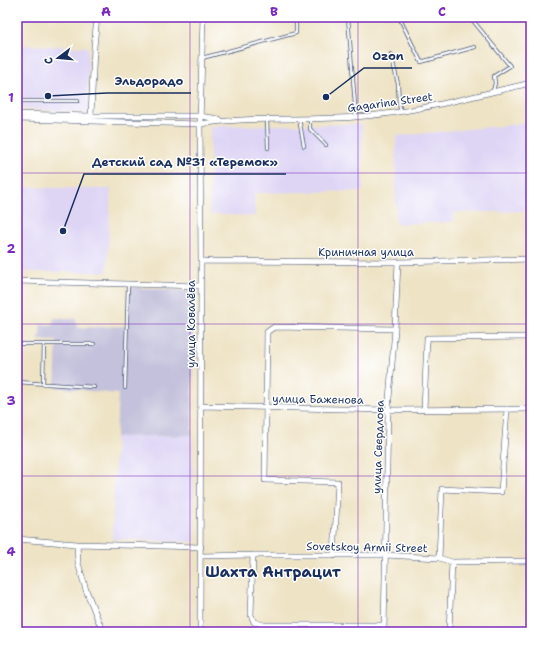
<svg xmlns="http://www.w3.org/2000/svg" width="548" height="649" font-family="'Shantell Sans',sans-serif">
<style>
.built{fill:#ded5f5}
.industrial{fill:#c3c1db}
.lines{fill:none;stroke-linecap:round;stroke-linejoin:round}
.service-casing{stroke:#3b4a6d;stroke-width:4}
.minor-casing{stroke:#3b4a6d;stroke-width:6}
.service{stroke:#fff;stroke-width:2.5}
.minor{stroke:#fff;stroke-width:5}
.grid{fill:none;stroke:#7b2cbf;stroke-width:1;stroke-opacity:0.55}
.labels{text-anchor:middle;stroke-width:3;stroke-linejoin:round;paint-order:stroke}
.street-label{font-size:11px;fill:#1b2f5e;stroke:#fff}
.district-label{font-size:15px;font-weight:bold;fill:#1b2f5e;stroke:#fff}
.leader{fill:none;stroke:#1b2f5e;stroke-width:1.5}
.callout-dot{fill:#1b2f5e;stroke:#fff;stroke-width:1.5}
.callout-label{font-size:12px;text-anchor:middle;font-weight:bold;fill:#1b2f5e;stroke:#fff;stroke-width:3;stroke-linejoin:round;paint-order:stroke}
.neatline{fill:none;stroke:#7b2cbf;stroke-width:1.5}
.grid-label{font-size:13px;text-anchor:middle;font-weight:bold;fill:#7b2cbf}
</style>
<rect width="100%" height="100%" fill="#fff"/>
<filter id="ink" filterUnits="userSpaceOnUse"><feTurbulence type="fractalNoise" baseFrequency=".025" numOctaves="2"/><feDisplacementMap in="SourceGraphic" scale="8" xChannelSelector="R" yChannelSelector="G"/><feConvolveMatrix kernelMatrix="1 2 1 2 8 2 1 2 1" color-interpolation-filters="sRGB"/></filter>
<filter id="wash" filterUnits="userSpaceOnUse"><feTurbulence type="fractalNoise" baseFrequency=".012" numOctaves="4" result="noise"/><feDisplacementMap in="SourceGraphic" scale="16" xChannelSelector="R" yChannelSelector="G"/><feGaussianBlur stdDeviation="0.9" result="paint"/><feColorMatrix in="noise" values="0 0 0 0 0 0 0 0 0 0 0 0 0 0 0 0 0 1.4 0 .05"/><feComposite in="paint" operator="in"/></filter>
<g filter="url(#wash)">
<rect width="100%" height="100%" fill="#eee3c5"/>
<path class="built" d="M 17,45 L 88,47 L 88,113 L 17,108 Z
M 531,123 L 531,211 L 453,213 L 453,222 L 396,224 L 396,136 Z
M 362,124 L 363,191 L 254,193 L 255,216 L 210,214 L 210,126 Z
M 17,187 L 111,189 L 107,272 L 17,272 Z
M 192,435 L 195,542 L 112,539 L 116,437 Z"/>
<path class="industrial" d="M 130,287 L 193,291 L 192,435 L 116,437 L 118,394 L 55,387 L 57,341 L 39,340 L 41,324 L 53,325 L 54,318 L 76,319 L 77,328 L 127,326 Z"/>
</g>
<g filter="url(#ink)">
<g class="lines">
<g class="service-casing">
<path id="service" d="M 348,17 L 356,117
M 399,17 L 421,62 L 475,47
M 470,17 L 510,66 L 494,76 L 495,83 L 493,91
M 391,54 L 398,84 L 399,104 L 401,112
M 202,58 L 296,33 L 296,17
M 17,101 L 78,101
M 267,119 L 268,148
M 299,119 L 304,146
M 310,120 L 310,129 L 326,145
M 17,344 L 94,344
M 17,382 L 94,387
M 43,384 L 44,344
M 125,388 L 128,285"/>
</g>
<g class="minor-casing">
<path id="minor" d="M 524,17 L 531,27
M 17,114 L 91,116 L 200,116 L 219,119
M 91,116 L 94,47 L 97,17
M 17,119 L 200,124 C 251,116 304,121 355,117 C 415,113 472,96 531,83
M 201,261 L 398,262 L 531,259
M 17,281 L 201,286
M 201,406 L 388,410 L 531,409
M 424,410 L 427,338 L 531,337
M 17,539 L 77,544 L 201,547
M 77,544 L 78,563 L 86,590 L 103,632
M 253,555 L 251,615 L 254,622 L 264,625 L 384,625
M 201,556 L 253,555 L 385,555 L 439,558 L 452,562 L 531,561
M 334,556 L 338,482 L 265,480 L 267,332 L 274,327 L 395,329
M 439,558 L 442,489 L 501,492 L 507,409
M 200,632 L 201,261 L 200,124 L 203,17
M 384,632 L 388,410 L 395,329 L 398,262
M 449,632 L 452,562"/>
</g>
<use href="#service" class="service"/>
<use href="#minor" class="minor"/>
</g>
</g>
<path class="grid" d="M 190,17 L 190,632M 358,17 L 358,632M 17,173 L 531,173M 17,324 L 531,324M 17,476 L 531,476"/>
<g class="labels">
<g class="street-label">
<text transform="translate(390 102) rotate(-8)" y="4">Gagarina Street</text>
<text x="366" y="256">Криничная улица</text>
<text transform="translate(191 324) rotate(-90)" y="4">улица Ковалёва</text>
<text transform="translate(318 399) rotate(1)" y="4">улица Баженова</text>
<text transform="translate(378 447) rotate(-88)" y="4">улица Свердлова</text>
<text transform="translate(367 547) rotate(1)" y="4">Sovetskoy Armii Street</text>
</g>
<g class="district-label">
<text x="273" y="577">Шахта Антрацит</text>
</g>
</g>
<path class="leader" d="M326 97L364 68H412M48 96L107 93H191M63 231L84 174H286"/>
<g class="callout-dot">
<circle cx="326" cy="97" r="4"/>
<circle cx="48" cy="96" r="4"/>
<circle cx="63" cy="231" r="4"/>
</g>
<g class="callout-label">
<text x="388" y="60">Ozon</text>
<text x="149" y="85">Эльдорадо</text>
<text x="185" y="166">Детский сад №31 «Теремок»</text>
</g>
<rect width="548" height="649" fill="none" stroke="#fff" stroke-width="44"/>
<g transform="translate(58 58) rotate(254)" stroke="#ffffff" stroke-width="3" paint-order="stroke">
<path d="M0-3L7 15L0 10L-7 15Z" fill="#1b2f5e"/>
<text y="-6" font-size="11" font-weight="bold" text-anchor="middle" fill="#1b2f5e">С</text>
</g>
<rect x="22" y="22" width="504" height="605" class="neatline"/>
<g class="grid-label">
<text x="106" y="16">A</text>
<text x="274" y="16">B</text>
<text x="442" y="16">C</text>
<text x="11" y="102">1</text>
<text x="11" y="253">2</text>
<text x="11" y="405">3</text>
<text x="11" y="556">4</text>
</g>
</svg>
